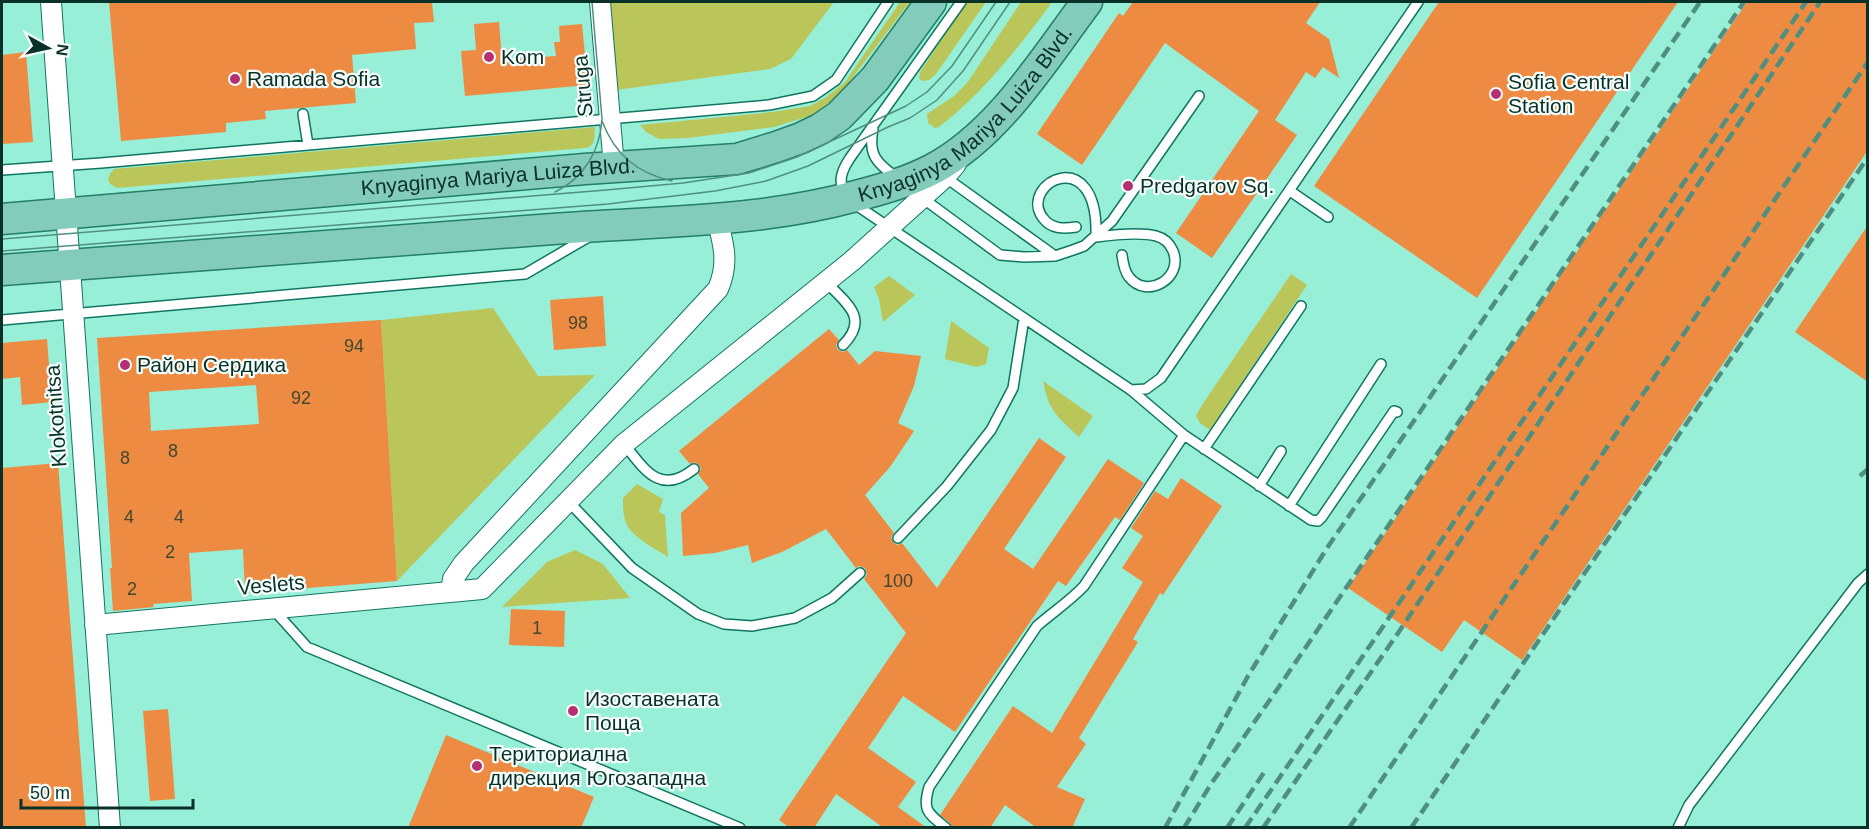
<svg xmlns="http://www.w3.org/2000/svg" width="1869" height="829" font-family="Helvetica,sans-serif">
<style>
.green{fill:#bac65a}
.building{fill:#ed8b42;fill-rule:evenodd}
.lines{fill:none;stroke-linecap:round;stroke-linejoin:round}
.lane-casing{stroke:#107662;stroke-width:12}
.street-casing{stroke:#107662;stroke-width:22}
.primary-casing{stroke:#237e6a;stroke-width:33}
.lane{stroke:#fff;stroke-width:9}
.street{stroke:#fff;stroke-width:20}
.primary{stroke:#83cbbb;stroke-width:30}
.tram{stroke:#508f7f;stroke-width:1.5}
.rail{stroke:#508f7f;stroke-width:4.5;stroke-dasharray:12 6;stroke-linecap:butt}
.poi-dot{fill:#b62f73;stroke:#f6fefb;stroke-width:2}
.labels{text-anchor:middle;stroke-width:4.5;stroke-linejoin:round;paint-order:stroke}
.number-label{font-size:18px;fill:#43482e}
.poi-label{font-size:21px;fill:#0a3128;stroke:#f6fefb;text-anchor:start}
.street-label{font-size:21px;fill:#0a3128;stroke:#f6fefb}
</style>
<rect width="100%" height="100%" fill="#97efd7"/>
<path class="green" d="M 609,2 L 834,2 L 791,59 L 770,69 L 616,90 Z
M 900,2 L 910,2 L 840,94 L 813,115 L 774,127 L 688,138 L 659,139 L 646,132 L 640,125 L 773,112 L 810,106 L 825,98 L 845,82 Z
M 966,2 L 986,2 L 936,74 L 929,80 L 922,81 L 919,78 L 920,72 Z
M 1021,2 L 1052,2 C 1022,44 980,96 939,127 L 935,128 L 928,123 L 927,114 L 954,96 L 967,83 Z
M 595,127 C 594,138 596,146 585,148 L 117,188 L 110,184 L 108,179 L 110,174 L 114,169 Z
M 1291,274 L 1307,285 L 1210,430 L 1200,423 L 1196,416 L 1200,408 Z
M 889,276 L 915,295 L 883,322 L 879,299 L 874,287 Z
M 493,308 L 538,376 L 595,375 L 397,581 L 381,320 Z
M 951,321 L 989,348 L 986,364 L 977,367 L 945,359 Z
M 1043,381 L 1093,416 L 1079,437 C 1057,416 1049,412 1043,381 Z
M 637,484 L 663,499 L 659,512 L 665,515 L 668,557 C 656,549 637,540 628,527 C 623,519 623,507 623,498 Z
M 575,550 L 603,564 L 630,598 L 502,607 L 547,562 Z"/>
<path class="building" d="M 109,2 L 432,2 L 434,22 L 414,23 L 416,49 L 352,55 L 356,103 L 265,111 L 266,119 L 226,123 L 226,132 L 121,141 Z
M 1133,2 L 1320,2 L 1306,23 L 1329,39 L 1339,78 L 1323,67 L 1315,78 L 1306,72 L 1275,120 L 1297,135 L 1212,258 L 1176,233 L 1259,111 L 1165,43 L 1082,165 L 1037,134 L 1119,13 L 1123,16 Z
M 1439,2 L 1678,2 L 1477,298 L 1314,186 Z
M 1747,2 L 1868,2 L 1868,150 L 1522,660 L 1464,620 L 1442,652 L 1348,588 Z
M 499,22 L 502,60 L 556,56 L 554,42 L 560,42 L 559,26 L 582,24 L 588,85 L 465,96 L 461,51 L 476,50 L 474,24 Z
M 26,52 L 33,142 L 2,144 L 2,55 Z
M 1868,225 L 1868,382 L 1795,332 Z
M 603,296 L 606,346 L 554,350 L 550,300 Z
M 381,320 L 397,581 L 245,593 L 243,549 L 189,553 L 192,601 L 153,604 L 154,607 L 113,611 L 110,568 L 112,568 L 97,338 ZM 256,385 L 259,424 L 151,431 L 149,392 Z
M 829,329 L 839,340 L 836,345 L 838,350 L 843,352 L 847,350 L 859,365 L 875,351 L 921,356 L 914,386 L 898,423 L 914,431 L 890,467 L 865,495 L 894,533 L 891,537 L 893,542 L 897,545 L 902,543 L 937,588 L 1039,438 L 1066,457 L 1004,549 L 1033,569 L 1108,459 L 1144,483 L 1120,520 L 1115,517 L 1066,586 L 1058,581 L 955,732 L 903,696 L 868,748 L 916,782 L 898,807 L 927,828 L 884,828 L 836,794 L 814,828 L 790,828 L 779,820 L 906,633 L 864,579 L 867,575 L 865,568 L 859,566 L 856,568 L 826,529 L 782,552 L 752,563 L 748,545 L 715,553 L 683,556 L 681,513 L 709,488 L 698,474 L 701,469 L 699,465 L 694,462 L 690,464 L 679,451 Z
M 47,339 L 52,402 L 22,405 L 20,377 L 2,379 L 2,343 Z
M 58,463 L 86,828 L 2,828 L 2,468 Z
M 1181,478 L 1222,506 L 1163,595 L 1160,593 L 1133,639 L 1138,642 L 1079,738 L 1086,744 L 1057,787 L 1085,799 L 1072,828 L 1037,828 L 1005,805 L 990,828 L 953,828 L 950,823 L 940,815 L 1013,706 L 1052,733 L 1143,582 L 1122,568 L 1143,536 L 1131,528 L 1155,491 L 1168,499 Z
M 511,609 L 565,611 L 564,647 L 509,645 Z
M 168,709 L 175,799 L 150,801 L 143,711 Z
M 446,735 L 594,797 L 581,828 L 408,828 Z"/>
<g class="lines">
<g class="lane-casing">
<path id="lane" d="M 303,114 L 308,145
M 873,129 C 868,154 876,163 896,177
M 2,170 L 101,163 L 769,105 L 813,96 L 836,80 L 888,2
M 945,177 L 1055,256
M 1290,191 L 1328,217
M 844,194 C 838,180 842,170 850,158 L 961,2
M 921,197 L 1000,255 L 1024,257 L 1055,256 L 1073,250 L 1084,246 L 1112,221 L 1199,96
M 853,203 L 1131,390 L 1184,435 L 1311,520 L 1318,521 L 1322,517 L 1394,411 L 1397,412
M 1076,227 C 1063,229 1051,229 1043,218 C 1017,184 1099,140 1096,237 C 1111,235 1141,232 1156,236 C 1164,238 1170,244 1173,251 C 1184,278 1147,300 1129,277 C 1124,271 1123,262 1122,255
M 826,282 C 846,303 870,318 843,345
M 2,320 L 525,274 L 590,236
M 1131,390 L 1146,389 L 1161,378 L 1418,2
M 624,444 C 645,470 660,496 694,469
M 1204,449 L 1301,306
M 1259,486 L 1281,451
M 568,501 L 632,568 L 698,614 L 724,624 L 752,626 L 795,618 L 832,598 L 860,573
M 1289,506 L 1381,364
M 898,538 L 947,486 L 991,430 L 1013,388 L 1024,318
M 273,609 L 307,647 L 740,828
M 946,828 C 928,813 922,811 929,787 L 1037,626 C 1053,612 1070,601 1084,586 L 1184,435
M 1678,828 L 1689,805 L 1858,583 L 1868,574"/>
</g>
<g class="street-casing">
<path id="street" d="M 51,2 L 110,828
M 600,2 L 614,167
M 451,592 L 453,579 L 464,563 L 718,289 C 729,264 724,245 717,219
M 95,625 L 482,589 L 624,444 L 852,261 L 945,177 L 956,164"/>
</g>
<g class="primary-casing">
<g id="primary">
<path id="s1" d="M 2,219 L 585,169 L 737,159 L 776,147 L 801,138 L 820,129 L 839,116 L 875,79 L 931,2"/>
<path id="s2" d="M 2,270 C 185,256 369,243 553,229 C 654,221 757,223 856,196 C 883,189 908,182 933,169 C 999,134 1044,59 1087,2"/>
</g>
</g>
<use href="#lane" class="lane"/>
<use href="#street" class="street"/>
<use href="#primary" class="primary"/>
<path class="tram" d="M 602,121 C 615,155 637,173 672,181
M 555,192 C 584,178 600,151 602,119 L 592,2
M 2,239 L 606,190 L 683,183 L 749,173 L 797,157 L 906,106 L 927,92 L 952,66 L 996,2
M 2,251 L 608,204 L 715,191 L 766,181 L 808,166 L 888,127 L 910,118 L 937,100 L 963,71 L 1010,2"/>
<path class="rail" d="M 1860,476 L 1868,469
M 1165,828 L 1248,676 L 1327,548 L 1700,2
M 1184,828 L 1211,784 L 1274,694 L 1744,2
M 1227,828 L 1265,771
M 1245,828 L 1382,628 L 1806,2
M 1263,828 L 1396,636 L 1820,2
M 1349,828 L 1868,62
M 1411,828 L 1868,157"/>
</g>
<g class="poi-dot">
<circle cx="489" cy="57" r="6"/>
<circle cx="235" cy="79" r="6"/>
<circle cx="1496" cy="94" r="6"/>
<circle cx="1128" cy="186" r="6"/>
<circle cx="125" cy="365" r="6"/>
<circle cx="573" cy="711" r="6"/>
<circle cx="477" cy="766" r="6"/>
</g>
<g class="labels">
<g class="number-label">
<text x="578" y="329">98</text>
<text x="354" y="352">94</text>
<text x="301" y="404">92</text>
<text x="173" y="457">8</text>
<text x="125" y="464">8</text>
<text x="129" y="523">4</text>
<text x="179" y="523">4</text>
<text x="170" y="558">2</text>
<text x="898" y="587">100</text>
<text x="132" y="595">2</text>
<text x="537" y="634">1</text>
</g>
<g class="poi-label">
<text x="501" y="64">Kom</text>
<text x="247" y="86">Ramada Sofia</text>
<text x="1508" y="89">Sofia Central<tspan x="1508" dy="24">Station</tspan></text>
<text x="1140" y="193">Predgarov Sq.</text>
<text x="137" y="372">Район Сердика</text>
<text x="585" y="706">Изоставената<tspan x="585" dy="24">Поща</tspan></text>
<text x="489" y="761">Териториална<tspan x="489" dy="24">дирекция Югозападна</tspan></text>
</g>
<g class="street-label">
<text transform="translate(583 86) rotate(-95)" y="7">Struga</text>
<text dy="7" stroke="none"><textPath href="#s2" startOffset="998">Knyaginya Mariya Luiza Blvd.</textPath></text>
<text dy="7" stroke="none"><textPath href="#s1" startOffset="498">Knyaginya Mariya Luiza Blvd.</textPath></text>
<text transform="translate(56 416) rotate(-94)" y="7">Klokotnitsa</text>
<text transform="translate(271 585) rotate(-5)" y="7">Veslets</text>
</g>
</g>
<rect width="1869" height="829" fill="none" stroke="#0a3128" stroke-width="6"/>
<g transform="translate(48 48) rotate(98)" stroke="#f6fefb" stroke-width="4.5" paint-order="stroke">
<path d="M0-4.5L10 22L0 15L-10 22Z" fill="#0a3128"/>
<text y="-9" font-size="16" font-weight="bold" text-anchor="middle" fill="#0a3128">N</text>
</g>
<path d="M21 799v9h172v-9" fill="none" stroke="#0a3128" stroke-width="3"/>
<text x="30" y="799" font-size="18" fill="#0a3128" stroke="#f6fefb" stroke-width="4.5" paint-order="stroke">50 m</text>
</svg>
